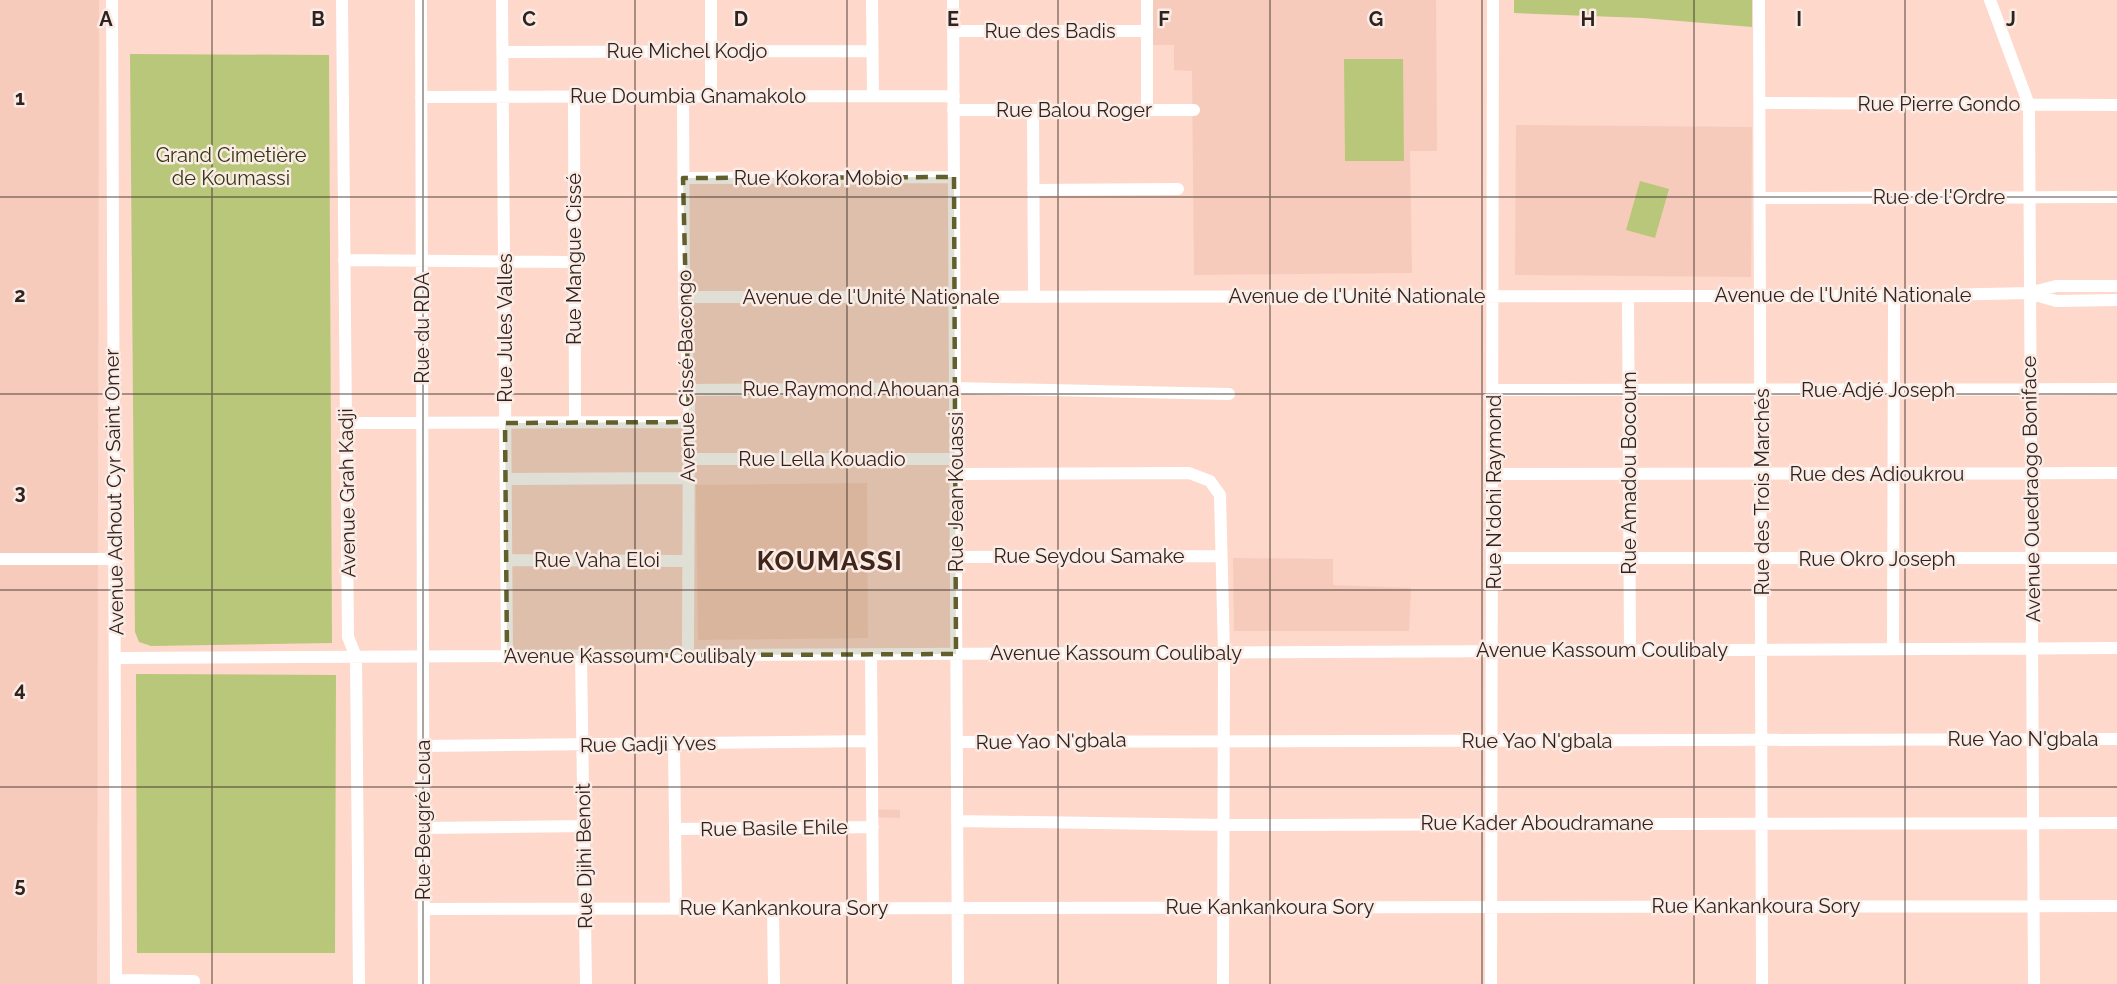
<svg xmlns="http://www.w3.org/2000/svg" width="2117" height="984" font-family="Raleway,sans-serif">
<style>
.built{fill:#f7cbbb}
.green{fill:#b9c77a}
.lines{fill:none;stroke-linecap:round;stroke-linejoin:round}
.minor{stroke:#fff;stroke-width:12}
.marked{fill:#635f2c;fill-opacity:0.2;stroke:#635f2c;stroke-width:4.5;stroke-dasharray:12 8;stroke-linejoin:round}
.grid{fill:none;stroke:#30221e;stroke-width:1.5;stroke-opacity:0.55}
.labels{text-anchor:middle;stroke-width:5;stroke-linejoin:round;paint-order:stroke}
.street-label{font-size:20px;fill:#30221e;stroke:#faebe5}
.park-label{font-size:20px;fill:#313612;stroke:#faebe5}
.district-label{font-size:26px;font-weight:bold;letter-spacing:1.5px;fill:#40251b;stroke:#faebe5}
.grid-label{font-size:20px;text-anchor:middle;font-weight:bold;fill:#30221e;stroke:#faebe5;stroke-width:5;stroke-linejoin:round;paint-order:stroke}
</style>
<rect width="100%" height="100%" fill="#fdd8cb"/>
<path class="built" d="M 0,0 L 99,0 L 97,984 L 0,984 Z
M 1152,0 L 1436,0 L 1437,151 L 1410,151 L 1412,273 L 1194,275 L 1192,71 L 1174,70 L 1174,45 L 1153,45 Z
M 1516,125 L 1752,127 L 1751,277 L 1515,275 Z
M 867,483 L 868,638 L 698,640 L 696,485 Z
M 1233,558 L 1333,559 L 1333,585 L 1411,588 L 1409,631 L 1234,631 Z
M 874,809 L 900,810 L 900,818 L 874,817 Z"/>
<path class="green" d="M 1514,0 L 1752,0 L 1752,27 L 1643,18 L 1514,13 Z
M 130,54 L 329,55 L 332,643 L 151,646 L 139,642 L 135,632 Z
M 1344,59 L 1403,59 L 1404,161 L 1345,161 Z
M 1640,181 L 1669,189 L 1655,238 L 1626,230 Z
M 136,674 L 336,675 L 335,953 L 137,953 Z"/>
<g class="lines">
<path class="minor" d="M 112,0 L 116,984
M 342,0 L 348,637 L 356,657 L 359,984
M 421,0 L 424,984
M 502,0 L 507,656
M 711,0 L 711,96
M 872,0 L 873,96
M 953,0 L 958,984
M 1147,0 L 1147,110
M 1759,0 L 1762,984
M 1990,0 L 2029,105 L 2034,984
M 953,31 L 1147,31
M 503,52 L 872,51
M 574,96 L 575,422
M 683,96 L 684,297 L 689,390 L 688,655
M 421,97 L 954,96
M 1760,103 L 2117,105
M 953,110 L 1194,110
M 1033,110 L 1034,297
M 683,178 L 954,177
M 1033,190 L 1178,189
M 1761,198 L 2117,197
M 344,260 L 574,262
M 2029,293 L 2056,301 L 2117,300
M 1628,296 L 1630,650
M 684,297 L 1894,296 L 2029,293 L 2056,286 L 2117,286
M 689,390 L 955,388 L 1229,394
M 1494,390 L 2117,389
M 346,423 L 689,422
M 689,459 L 955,459
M 956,474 L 1189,473 L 1210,481 L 1220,495 L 1224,653
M 1494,474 L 2117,473
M 506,479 L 689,478
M 956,557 L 1221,556
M 1493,558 L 2117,558
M 0,559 L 113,559
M 506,560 L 688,561
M 1893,649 L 1894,296
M 871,654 L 873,908
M 581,656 L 586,984
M 116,658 L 2117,648
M 958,742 L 2117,739
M 674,744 L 676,908
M 423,746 L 872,741
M 958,821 L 1226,825 L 2117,823
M 423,828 L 584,826
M 675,829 L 873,827
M 773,908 L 774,984
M 424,909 L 2117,906
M 116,980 L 194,981 L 194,984
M 1223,984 L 1224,653
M 1491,984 L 1493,0"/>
</g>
<path class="marked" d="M 954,177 L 956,654 L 507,656 L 505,423 L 689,422 L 683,178 Z"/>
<path class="grid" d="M 212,0 L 212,984M 423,0 L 423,984M 635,0 L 635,984M 847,0 L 847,984M 1058,0 L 1058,984M 1270,0 L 1270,984M 1482,0 L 1482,984M 1694,0 L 1694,984M 1905,0 L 1905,984M 0,197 L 2117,197M 0,394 L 2117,394M 0,590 L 2117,590M 0,787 L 2117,787"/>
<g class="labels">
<g class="street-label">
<text x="1050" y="38">Rue des Badis</text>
<text x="687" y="58">Rue Michel Kodjo</text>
<text x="688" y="103">Rue Doumbia Gnamakolo</text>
<text x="1939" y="111">Rue Pierre Gondo</text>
<text x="1074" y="117">Rue Balou Roger</text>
<text x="818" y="185">Rue Kokora Mobio</text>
<text x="1939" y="204">Rue de l'Ordre</text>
<text transform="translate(574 259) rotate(-90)" y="7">Rue Mangue Cissé</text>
<text x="1843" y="302">Avenue de l'Unité Nationale</text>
<text x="1357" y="303">Avenue de l'Unité Nationale</text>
<text x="871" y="304">Avenue de l'Unité Nationale</text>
<text transform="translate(422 328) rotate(-90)" y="7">Rue du RDA</text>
<text transform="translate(505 328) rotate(-90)" y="7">Rue Jules Valles</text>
<text transform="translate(686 376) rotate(-91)" y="7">Avenue Cissé Bacongo</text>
<text x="851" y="396">Rue Raymond Ahouana</text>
<text x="1878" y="397">Rue Adjé Joseph</text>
<text x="822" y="466">Rue Lella Kouadio</text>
<text transform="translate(1629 473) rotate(-90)" y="7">Rue Amadou Bocoum</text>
<text x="1877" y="481">Rue des Adioukrou</text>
<text transform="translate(2031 489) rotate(-91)" y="7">Avenue Ouedraogo Boniface</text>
<text transform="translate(114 492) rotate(-91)" y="7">Avenue Adhout Cyr Saint Omer</text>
<text transform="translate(956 492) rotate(-90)" y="7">Rue Jean Kouassi</text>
<text transform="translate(1494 492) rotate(-90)" y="7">Rue N'dohi Raymond</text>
<text transform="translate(1762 492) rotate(-90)" y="7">Rue des Trois Marchés</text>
<text transform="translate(347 493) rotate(-91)" y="7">Avenue Grah Kadji</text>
<text x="1089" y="563">Rue Seydou Samake</text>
<text x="1877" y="566">Rue Okro Joseph</text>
<text x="597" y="567">Rue Vaha Eloi</text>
<text x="1602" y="657">Avenue Kassoum Coulibaly</text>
<text x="1116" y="660">Avenue Kassoum Coulibaly</text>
<text x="630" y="663">Avenue Kassoum Coulibaly</text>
<text x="2023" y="746">Rue Yao N'gbala</text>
<text transform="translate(1051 741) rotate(-1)" y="7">Rue Yao N'gbala</text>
<text x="1537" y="748">Rue Yao N'gbala</text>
<text transform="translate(648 744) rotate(-1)" y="7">Rue Gadji Yves</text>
<text transform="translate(423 820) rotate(-90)" y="7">Rue Beugré Loua</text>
<text x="1537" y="830">Rue Kader Aboudramane</text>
<text transform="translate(774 828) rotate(-1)" y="7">Rue Basile Ehile</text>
<text transform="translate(584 856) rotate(-91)" y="7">Rue Djihi Benoit</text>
<text x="1756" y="913">Rue Kankankoura Sory</text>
<text x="1270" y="914">Rue Kankankoura Sory</text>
<text x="784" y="915">Rue Kankankoura Sory</text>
</g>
<g class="park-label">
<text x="231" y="162">Grand Cimetière<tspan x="231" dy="23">de Koumassi</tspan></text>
</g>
<g class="district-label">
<text x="830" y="570">KOUMASSI</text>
</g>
</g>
<g class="grid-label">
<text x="106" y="26">A</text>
<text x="318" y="26">B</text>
<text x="529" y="26">C</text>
<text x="741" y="26">D</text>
<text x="953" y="26">E</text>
<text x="1164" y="26">F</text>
<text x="1376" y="26">G</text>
<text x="1588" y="26">H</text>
<text x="1799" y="26">I</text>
<text x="2011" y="26">J</text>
<text x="20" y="105">1</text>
<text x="20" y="302">2</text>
<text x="20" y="499">3</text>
<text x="20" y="696">4</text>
<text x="20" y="892">5</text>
</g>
</svg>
